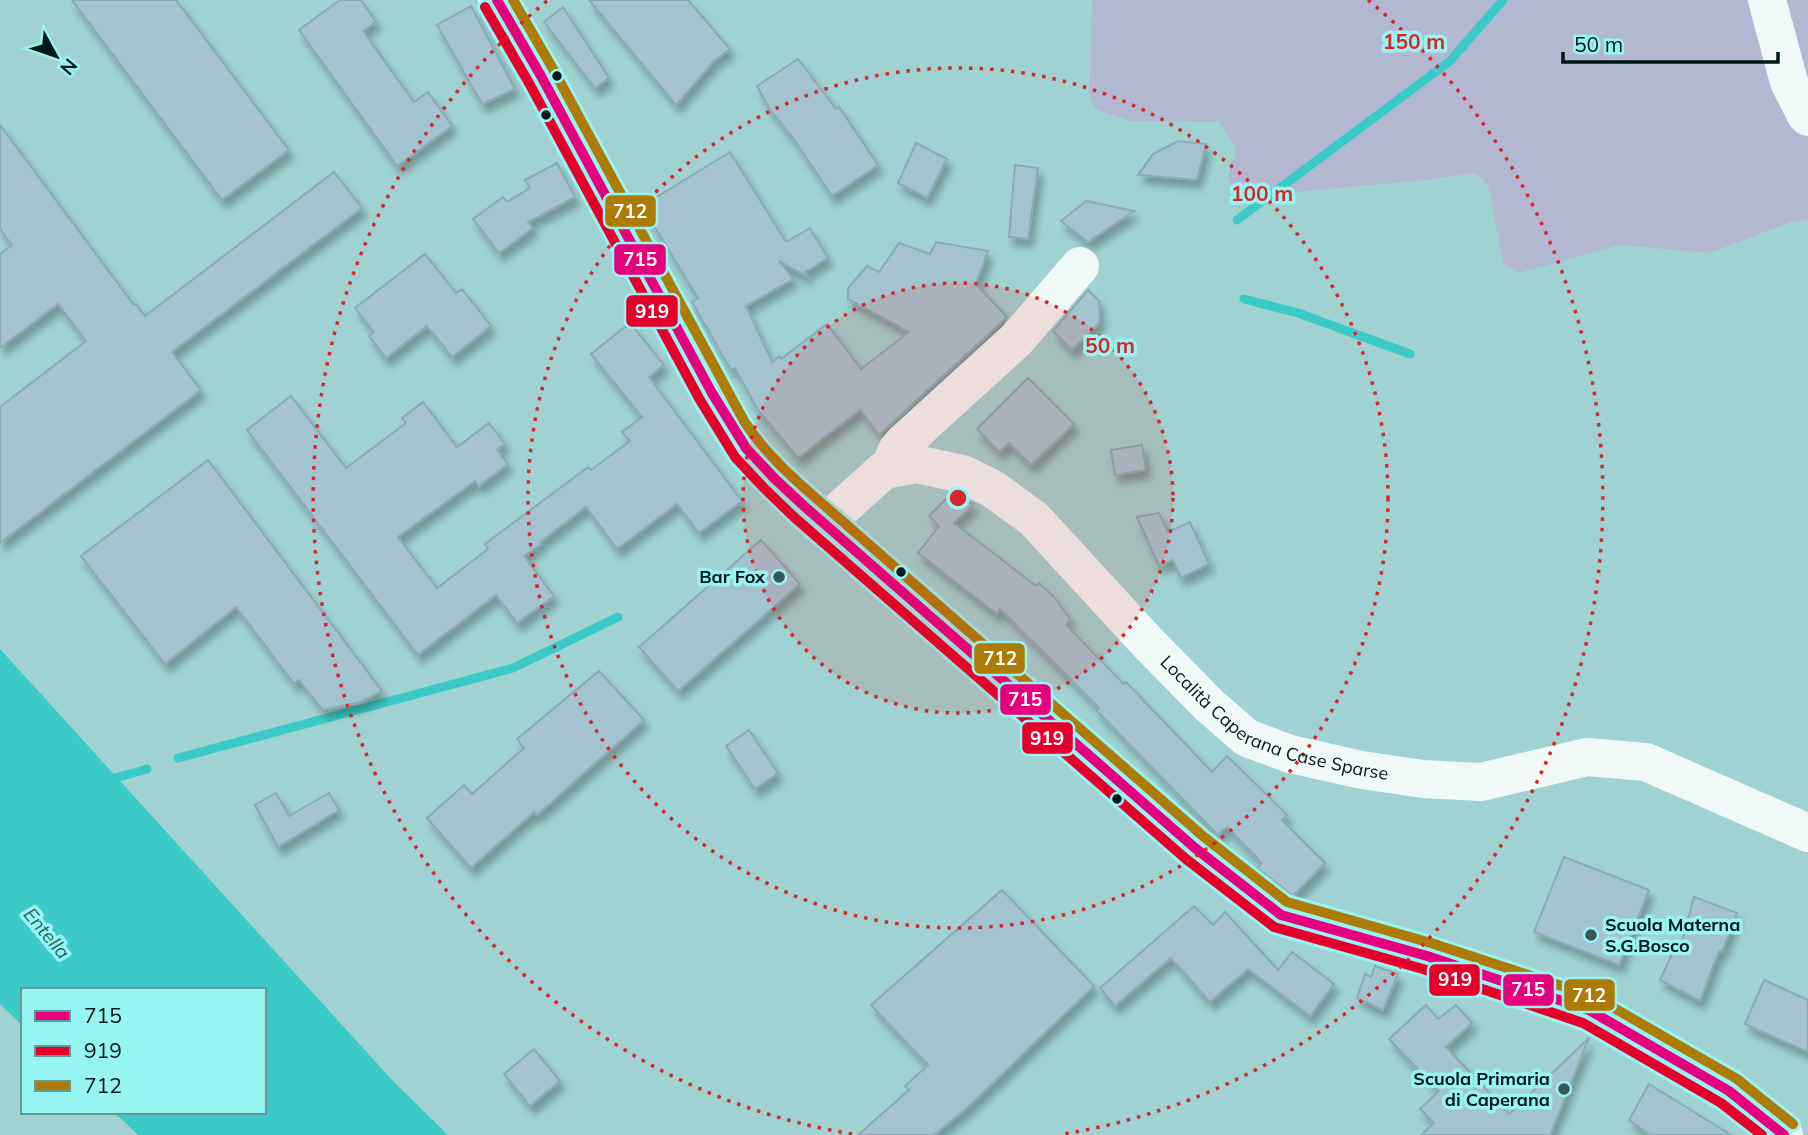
<svg xmlns="http://www.w3.org/2000/svg" width="1808" height="1135" font-family="Mulish,sans-serif">
<style>
.green{fill:#b2b8d2}
.water{fill:#3ccac8}
.lines{fill:none;stroke-linecap:round;stroke-linejoin:round}
.stream{stroke:#3ccac8;stroke-width:9}
.building{fill:#a3c4ce;stroke:#8baab3;stroke-width:2;filter:url(#shadow)}
.minor{stroke:#f1f8f8;stroke-width:38}
.major{stroke:#f1f8f8;stroke-width:38}
.bus-1-casing{stroke:#97f4f2;stroke-width:16}
.bus-2-casing{stroke:#97f4f2;stroke-width:16}
.bus-3-casing{stroke:#97f4f2;stroke-width:16}
.bus-1{stroke:#e5007d;stroke-width:10}
.bus-2{stroke:#e4002b;stroke-width:10}
.bus-3{stroke:#ad7b07;stroke-width:10}
.ring{fill:none;stroke:#d62828;stroke-width:3.5;stroke-dasharray:3.5 7}
.bus-dot{fill:#001717;stroke:#97f4f2;stroke-width:2.5}
.poi-dot{fill:#385858;stroke:#97f4f2;stroke-width:2.5}
.labels{text-anchor:middle;stroke-width:7;stroke-linejoin:round;paint-order:stroke}
.poi-label{font-size:18px;font-weight:bold;fill:#001717;stroke:#97f4f2;text-anchor:end}
.street-label{font-size:18px;fill:#001717;stroke:#97f4f2}
.water-label{font-size:19px;font-style:italic;fill:#256361;stroke:#97f4f2}
.centre{fill:#d62828;stroke:#97f4f2;stroke-width:3.5}
.ring-label{font-size:21px;text-anchor:middle;font-weight:bold;fill:#d62828;stroke:#97f4f2;stroke-width:7;stroke-linejoin:round;paint-order:stroke}
.line-badge{stroke:#97f4f2;stroke-width:2.5}
.badge-label{font-size:19px;text-anchor:middle;font-weight:bold;fill:#fff}
</style>
<defs>
<filter id="shadow"><feDropShadow dx="4.5" dy="8" stdDeviation="3.5" flood-color="#0004"/></filter>
</defs>
<rect width="100%" height="100%" fill="#9fd2d0"/>
<path class="green" d="M 1092,0 L 1808,0 L 1808,220 L 1791,222 L 1709,253 L 1620,245 L 1518,273 L 1503,263 L 1488,185 L 1476,173 L 1426,180 L 1250,196 L 1233,191 L 1228,177 L 1236,148 L 1219,122 L 1131,121 L 1097,110 L 1089,97 Z"/>
<path class="water" d="M 0,649 L 393,1081 L 448,1135 L 138,1135 L 114,1112 L 264,1112 L 264,990 L 23,990 L 23,1026 L 0,1004 Z"/>
<g class="lines">
<path class="stream" d="M 1237,220 L 1450,61 L 1503,0
M 1244,299 L 1298,313 L 1410,354
M 178,758 L 513,668 L 618,617
M 108,780 L 147,769"/>
</g>
<path class="building" d="M 72,0 L 176,0 L 289,150 L 222,200 Z
M 340,0 L 361,0 L 376,22 L 363,31 L 414,102 L 428,92 L 452,126 L 397,166 L 299,30 Z
M 589,0 L 688,0 L 730,49 L 714,61 L 676,105 Z
M 471,6 L 515,89 L 482,104 L 437,25 Z
M 563,7 L 609,78 L 595,88 L 544,22 Z
M 798,59 L 836,109 L 839,107 L 878,165 L 832,196 L 793,138 L 769,108 L 757,86 Z
M 0,125 L 134,305 L 136,304 L 145,316 L 334,172 L 362,208 L 172,352 L 201,390 L 0,543 L 0,407 L 86,341 L 58,304 L 0,348 L 0,254 L 12,245 L 0,229 Z
M 1178,141 L 1206,144 L 1197,180 L 1138,175 L 1153,154 Z
M 916,143 L 947,159 L 927,198 L 898,183 Z
M 730,152 L 786,242 L 810,228 L 828,258 L 805,272 L 808,277 L 779,261 L 793,279 L 746,306 L 772,362 L 780,356 L 781,359 L 827,324 L 861,369 L 909,332 L 848,299 L 848,288 L 867,266 L 879,272 L 899,243 L 930,254 L 936,242 L 988,251 L 976,284 L 1007,317 L 879,435 L 860,410 L 798,458 L 758,410 L 735,368 L 731,370 L 692,302 L 698,298 L 642,206 Z
M 557,163 L 575,197 L 528,222 L 533,228 L 499,253 L 473,219 L 503,197 L 507,202 L 530,188 L 525,180 Z
M 1015,165 L 1038,168 L 1028,239 L 1009,237 Z
M 1086,201 L 1134,211 L 1088,242 L 1061,221 Z
M 425,254 L 456,293 L 462,289 L 491,326 L 452,357 L 427,326 L 386,358 L 369,336 L 374,332 L 355,308 Z
M 1088,290 L 1099,301 L 1100,322 L 1072,350 L 1053,331 Z
M 630,323 L 664,365 L 649,377 L 742,501 L 699,533 L 677,504 L 617,549 L 586,507 L 540,542 L 541,544 L 524,556 L 554,596 L 517,623 L 496,595 L 418,655 L 247,430 L 291,396 L 346,468 L 406,423 L 402,418 L 423,402 L 457,447 L 489,423 L 505,444 L 497,450 L 508,464 L 479,486 L 475,481 L 398,537 L 437,588 L 488,549 L 485,544 L 588,467 L 591,470 L 630,441 L 622,432 L 642,417 L 591,354 Z
M 1028,378 L 1074,424 L 1031,465 L 1009,443 L 999,452 L 977,429 Z
M 1142,445 L 1146,470 L 1115,475 L 1111,450 Z
M 208,460 L 382,691 L 360,702 L 323,710 L 299,680 L 294,684 L 236,607 L 165,664 L 81,556 Z
M 951,494 L 974,504 L 954,523 L 1036,586 L 1039,583 L 1055,598 L 1070,619 L 1066,625 L 1124,684 L 1126,682 L 1212,772 L 1227,756 L 1287,815 L 1282,820 L 1325,863 L 1293,896 L 1257,868 L 1262,863 L 1227,827 L 1218,835 L 1097,711 L 1099,708 L 1000,609 L 997,614 L 918,553 L 939,526 L 929,516 Z
M 1159,513 L 1168,532 L 1190,522 L 1209,564 L 1181,578 L 1173,560 L 1159,566 L 1137,517 Z
M 761,540 L 800,584 L 678,691 L 639,647 Z
M 599,671 L 644,720 L 537,815 L 534,812 L 471,868 L 427,818 L 464,785 L 472,794 L 524,748 L 517,739 Z
M 749,730 L 778,773 L 755,789 L 726,746 Z
M 276,793 L 289,816 L 329,793 L 339,810 L 278,847 L 255,805 Z
M 1564,857 L 1649,890 L 1619,965 L 1534,932 Z
M 1002,890 L 1094,986 L 968,1107 L 934,1135 L 858,1135 L 909,1090 L 905,1086 L 928,1065 L 871,1005 Z
M 1694,897 L 1737,913 L 1722,952 L 1719,951 L 1700,1001 L 1660,980 L 1677,943 L 1681,945 Z
M 1194,906 L 1213,925 L 1225,912 L 1278,970 L 1292,952 L 1334,984 L 1310,1016 L 1248,969 L 1210,1002 L 1171,958 L 1115,1006 L 1100,988 Z
M 1375,966 L 1398,974 L 1383,1010 L 1357,998 L 1365,974 L 1371,977 Z
M 1764,980 L 1808,1000 L 1808,1052 L 1745,1024 Z
M 1426,1005 L 1438,1019 L 1456,1005 L 1472,1023 L 1446,1047 L 1509,1114 L 1589,1038 L 1550,1135 L 1421,1135 L 1434,1123 L 1420,1109 L 1439,1091 L 1389,1039 Z
M 534,1049 L 560,1081 L 530,1106 L 504,1074 Z
M 1649,1084 L 1731,1135 L 1650,1135 L 1629,1120 Z"/>
<g class="lines">
<g class="minor">
<path d="M 1767,0 L 1789,82 L 1806,115 L 1808,117"/>
<path d="M 889,469 L 897,450 L 903,443 L 1016,340 L 1080,266"/>
<path id="s1" d="M 824,524 L 884,470 L 916,464 L 963,474 L 993,489 L 1034,519 L 1148,643 L 1209,705 L 1247,738 L 1290,754 L 1362,770 L 1423,779 L 1481,782 L 1587,757 L 1646,762 L 1808,833"/>
</g>
<path class="major" d="M 497,0 L 541,76 L 712,393 C 723,411 733,431 746,448 C 769,477 797,500 824,524 L 1195,848 L 1281,915 L 1427,956 L 1589,1010 L 1729,1091 L 1784,1135"/>
<g class="bus-1-casing">
<path id="bus-1" d="M 497,0 L 541,76 L 712,393 L 746,448 L 774,478 L 804,506 L 1195,848 L 1281,915 L 1427,956 L 1589,1010 L 1729,1091 L 1784,1135"/>
</g>
<g class="bus-2-casing">
<path id="bus-2" d="M 485,7 L 529,83 L 700,400 L 735,457 L 764,488 L 794,517 L 1186,859 L 1274,927 L 1423,969 L 1583,1023 L 1721,1103 L 1762,1135"/>
</g>
<g class="bus-3-casing">
<path id="bus-3" d="M 513,0 L 553,69 L 744,421 C 767,457 801,485 833,513 L 1204,837 L 1287,902 L 1431,943 L 1595,997 L 1737,1079 L 1793,1124"/>
</g>
<use href="#bus-1" class="bus-1"/>
<use href="#bus-2" class="bus-2"/>
<use href="#bus-3" class="bus-3"/>
</g>
<circle cx="958" cy="498" r="215" fill="#d62828" fill-opacity=".12"/>
<g class="ring">
<circle cx="958" cy="498" r="215"/>
<circle cx="958" cy="498" r="430"/>
<path d="M852 1134A645 645 0 0 1 548 0M1368 0A645 645 0 0 1 1064 1134"/>
</g>
<g class="bus-dot">
<circle cx="557" cy="76" r="6"/>
<circle cx="546" cy="115" r="6"/>
<circle cx="901" cy="572" r="6"/>
<circle cx="1117" cy="799" r="6"/>
</g>
<g class="poi-dot">
<circle cx="779" cy="577" r="7"/>
<circle cx="1591" cy="935" r="7"/>
<circle cx="1564" cy="1089" r="7"/>
</g>
<g class="labels">
<g class="poi-label">
<text x="765" y="583">Bar Fox</text>
<text x="1605" y="931" text-anchor="start">Scuola Materna<tspan x="1605" dy="21">S.G.Bosco</tspan></text>
<text x="1550" y="1085">Scuola Primaria<tspan x="1550" dy="21">di Caperana</tspan></text>
</g>
<g class="street-label">
<text dy="6" stroke="none"><textPath href="#s1" startOffset="567">Località Caperana Case Sparse</textPath></text>
</g>
<g class="water-label">
<text transform="translate(47 933) rotate(50)" y="7">Entella</text>
</g>
</g>
<circle cx="958" cy="498" r="10" class="centre"/>
<g class="ring-label">
<text x="1414" y="49">150 m</text>
<text x="1262" y="201">100 m</text>
<text x="1110" y="353">50 m</text>
</g>
<g class="line-badge">
<rect x="604" y="194" width="53" height="34" rx="7" fill="#ad7b07"/>
<rect x="613" y="243" width="54" height="33" rx="7" fill="#e5007d"/>
<rect x="625" y="294" width="54" height="34" rx="7" fill="#e4002b"/>
<rect x="973" y="642" width="53" height="33" rx="7" fill="#ad7b07"/>
<rect x="999" y="683" width="53" height="33" rx="7" fill="#e5007d"/>
<rect x="1021" y="721" width="53" height="34" rx="7" fill="#e4002b"/>
<rect x="1428" y="963" width="53" height="34" rx="7" fill="#e4002b"/>
<rect x="1502" y="973" width="53" height="34" rx="7" fill="#e5007d"/>
<rect x="1563" y="978" width="53" height="34" rx="7" fill="#ad7b07"/>
</g>
<g class="badge-label">
<text x="630" y="218">712</text>
<text x="640" y="266">715</text>
<text x="652" y="318">919</text>
<text x="1000" y="665">712</text>
<text x="1025" y="706">715</text>
<text x="1047" y="745">919</text>
<text x="1455" y="986">919</text>
<text x="1528" y="996">715</text>
<text x="1589" y="1002">712</text>
</g>
<rect x="21" y="988" width="245" height="126" fill="#97f4f2" stroke="#5b9c9a" stroke-width="2"/>
<rect x="35" y="1011" width="35" height="10" fill="#e5007d" stroke="#5b9c9a" stroke-width="2"/>
<text x="84" y="1023" font-size="21" fill="#001717">715</text>
<rect x="35" y="1046" width="35" height="10" fill="#e4002b" stroke="#5b9c9a" stroke-width="2"/>
<text x="84" y="1058" font-size="21" fill="#001717">919</text>
<rect x="35" y="1081" width="35" height="10" fill="#ad7b07" stroke="#5b9c9a" stroke-width="2"/>
<text x="84" y="1093" font-size="21" fill="#001717">712</text>
<g transform="translate(56 56) rotate(130)" stroke="#97f4f2" stroke-width="5" paint-order="stroke">
<path d="M0-5L12 26L0 18L-12 26Z" fill="#001717"/>
<text y="-10" font-size="19" font-weight="bold" text-anchor="middle" fill="#001717">N</text>
</g>
<path d="M1563 52v10h215v-10" fill="none" stroke="#001717" stroke-width="3.5"/>
<text x="1574" y="52" font-size="21" fill="#001717" stroke="#97f4f2" stroke-width="5" paint-order="stroke">50 m</text>
</svg>
